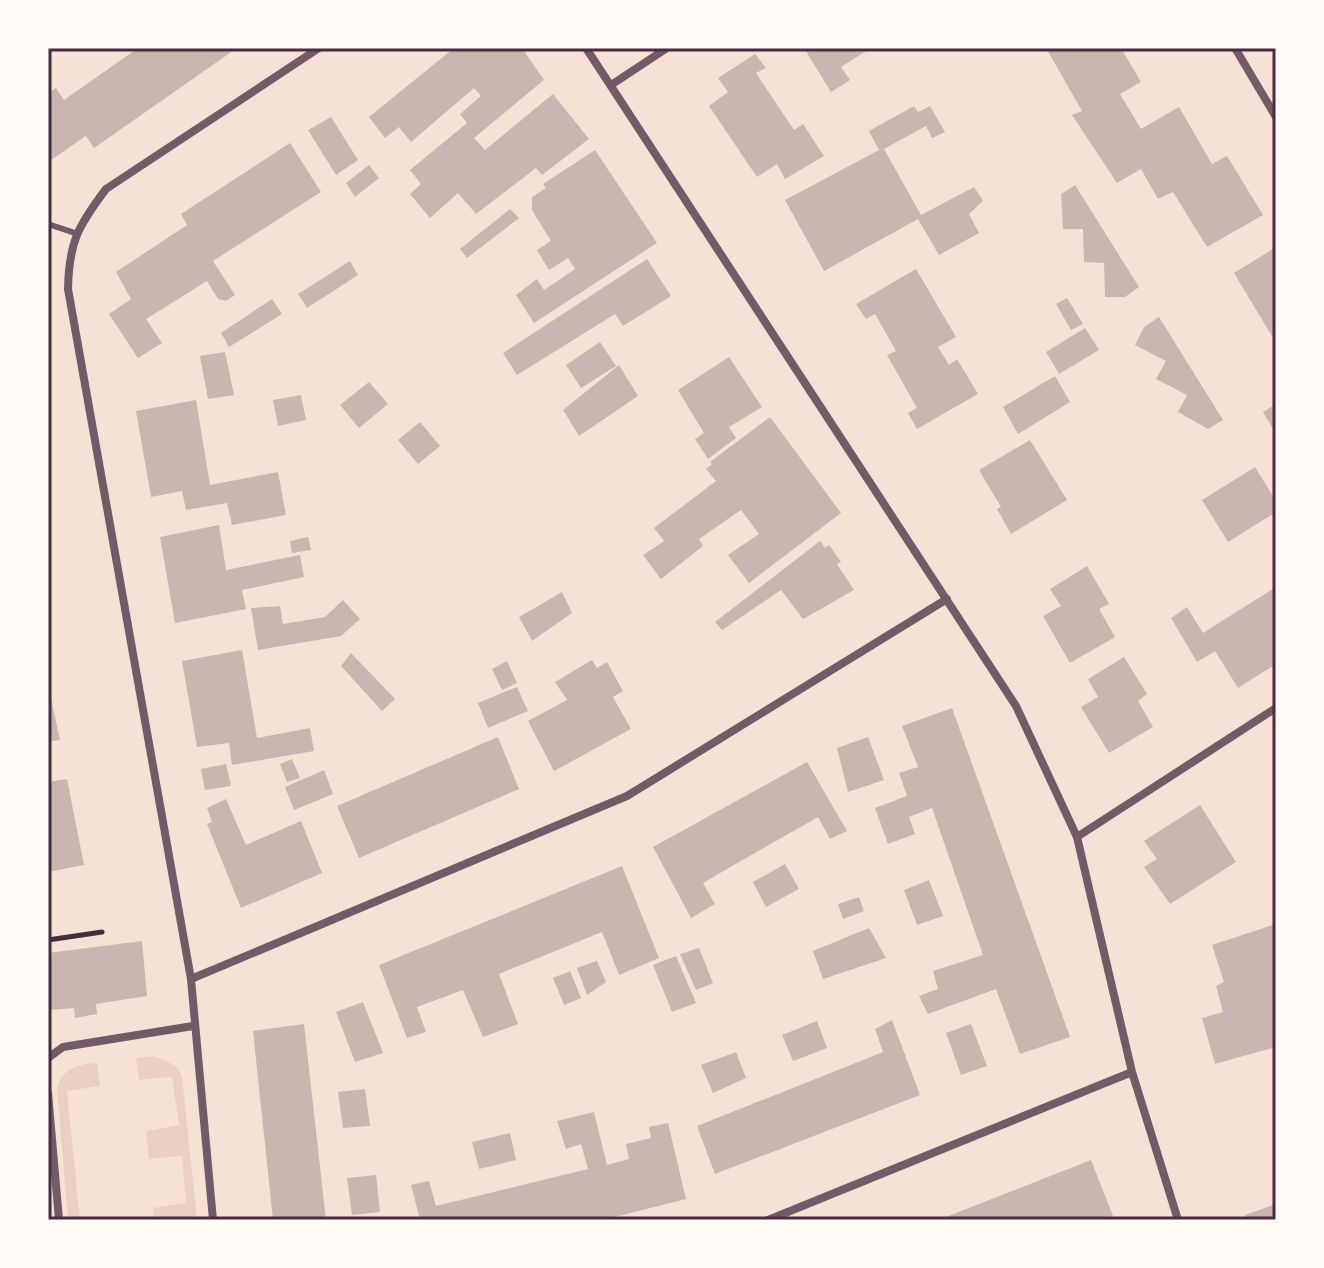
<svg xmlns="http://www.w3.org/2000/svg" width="1324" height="1268" font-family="'Crimson Pro',serif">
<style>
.green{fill:#ebcfc5}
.building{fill:#ccb4b1}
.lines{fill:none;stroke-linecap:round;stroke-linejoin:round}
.path{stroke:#4a2c40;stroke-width:5}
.service{stroke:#755966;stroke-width:6}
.minor{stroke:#755966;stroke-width:8}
.neatline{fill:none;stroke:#4a2c40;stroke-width:3}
</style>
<rect width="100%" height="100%" fill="#f7e1d7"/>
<path class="green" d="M 154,1056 L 176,1066 L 182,1076 L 197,1220 L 154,1220 L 153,1208 L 186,1203 L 182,1156 L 149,1159 L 146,1131 L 179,1125 L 172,1077 L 139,1080 L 136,1058 Z
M 97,1063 L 100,1086 L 67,1091 L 80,1220 L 68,1220 L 57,1088 C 63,1068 77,1064 97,1063 Z"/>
<path class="building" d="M 138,48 L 237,48 L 94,148 L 86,136 L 48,162 L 48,93 L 56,88 L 64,100 Z
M 454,48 L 522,48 L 544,80 L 474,138 L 485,150 L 553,94 L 589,139 L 542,175 L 536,168 L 476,214 L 458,193 L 430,218 L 410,194 L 421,184 L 410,170 L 467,123 L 460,114 L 481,96 L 474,88 L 411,142 L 399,127 L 385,138 L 369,117 Z
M 804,48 L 871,48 L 841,67 L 850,80 L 831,92 Z
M 1046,48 L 1121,48 L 1141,82 L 1120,94 L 1141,129 L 1179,107 L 1212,164 L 1227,156 L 1263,215 L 1207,247 L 1173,192 L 1158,199 L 1141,169 L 1117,183 L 1072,115 L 1082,111 Z
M 755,54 L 766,68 L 756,73 L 794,130 L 803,124 L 824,156 L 785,179 L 777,164 L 757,177 L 709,106 L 728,92 L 718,78 Z
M 914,106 L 918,112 L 930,106 L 945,132 L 932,138 L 926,126 L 884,149 L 921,215 L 974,187 L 983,201 L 969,214 L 979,233 L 939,255 L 918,219 L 824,271 L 785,200 L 879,150 L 869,131 Z
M 331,117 L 358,160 L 336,175 L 308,130 Z
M 290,143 L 321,192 L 213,261 L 235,295 L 226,301 L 218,299 L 207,281 L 146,319 L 162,343 L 138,358 L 109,314 L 131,299 L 116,272 L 187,225 L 181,214 Z
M 595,150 L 657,243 L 534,323 L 516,295 L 537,279 L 544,290 L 575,269 L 568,258 L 549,270 L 537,250 L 551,241 L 532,210 L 532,197 L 546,188 L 543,184 Z
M 369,165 L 379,178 L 355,197 L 346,183 Z
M 1075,185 L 1139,287 L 1125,297 L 1105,297 L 1104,263 L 1084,262 L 1083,229 L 1063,229 L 1061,194 Z
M 510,209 L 519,218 L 467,258 L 460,249 Z
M 1276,247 L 1276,343 L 1234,273 Z
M 647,259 L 671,296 L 623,326 L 615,314 L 517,375 L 503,353 Z
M 350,261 L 358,275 L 307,308 L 298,294 Z
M 916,269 L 956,337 L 938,347 L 949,365 L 957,359 L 978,394 L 917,429 L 908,413 L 917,408 L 887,355 L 896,351 L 875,314 L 866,319 L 856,304 Z
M 1067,298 L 1083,324 L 1071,330 L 1056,304 Z
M 272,299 L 282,314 L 229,347 L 221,333 Z
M 1159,317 L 1223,420 L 1208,429 L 1178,412 L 1187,395 L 1156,379 L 1166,361 L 1135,345 L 1144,327 Z
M 1085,328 L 1099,350 L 1059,374 L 1046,352 Z
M 600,342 L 616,366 L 581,388 L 566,365 Z
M 225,352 L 234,395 L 208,399 L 200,356 Z
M 729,357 L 762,407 L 729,427 L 736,438 L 708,459 L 695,439 L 704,433 L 678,390 Z
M 619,365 L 638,396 L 579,436 L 563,410 Z
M 1055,376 L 1070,402 L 1018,434 L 1003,407 Z
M 369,382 L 388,404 L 359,428 L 340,405 Z
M 301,395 L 306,420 L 278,426 L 273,400 Z
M 196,400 L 210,485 L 278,472 L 286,515 L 232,525 L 227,503 L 186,510 L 182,491 L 151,497 L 136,411 Z
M 1276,404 L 1276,434 L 1263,412 Z
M 770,417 L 841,513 L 749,583 L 728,555 L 759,534 L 741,510 L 699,539 L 703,546 L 661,579 L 643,555 L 664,541 L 654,528 L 716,481 L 706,469 L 712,464 L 710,462 Z
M 420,422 L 440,446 L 418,464 L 398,440 Z
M 1030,440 L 1067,500 L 1011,534 L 997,509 L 1001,507 L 979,470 Z
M 1255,467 L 1276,501 L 1276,512 L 1228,542 L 1202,500 Z
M 219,525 L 226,570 L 300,555 L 304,577 L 242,590 L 246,609 L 175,623 L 160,537 Z
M 308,537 L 311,550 L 292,553 L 290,541 Z
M 820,541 L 825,548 L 829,545 L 841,562 L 837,564 L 854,590 L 803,619 L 781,590 L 722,630 L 715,622 Z
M 1087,566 L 1109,604 L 1099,609 L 1115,637 L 1070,663 L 1043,616 L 1061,606 L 1050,589 Z
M 1276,587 L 1276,664 L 1238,688 L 1215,651 L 1197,662 L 1171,618 L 1187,607 L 1203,633 Z
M 562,592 L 572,613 L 532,641 L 519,617 Z
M 343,600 L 360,619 L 341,636 L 258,650 L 251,608 L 280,606 L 283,624 L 325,617 Z
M 242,650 L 257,738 L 310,728 L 314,751 L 232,765 L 229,743 L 197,747 L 182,661 Z
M 351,653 L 395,699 L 382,711 L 341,666 Z
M 1124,657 L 1147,694 L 1138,701 L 1153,727 L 1109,753 L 1081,707 L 1098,697 L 1088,679 Z
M 592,660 L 597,668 L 607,662 L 623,691 L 613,697 L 631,729 L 554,771 L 528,721 L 567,700 L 555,682 Z
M 507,661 L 517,683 L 502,690 L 492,669 Z
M 48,684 L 60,740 L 48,742 Z
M 517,687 L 528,711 L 488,728 L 478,703 Z
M 952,708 L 1070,1037 L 1020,1054 L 996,989 L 928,1014 L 919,996 L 938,989 L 933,971 L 983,955 L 932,808 L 909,817 L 915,834 L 888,844 L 875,808 L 907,796 L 899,773 L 918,767 L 902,726 Z
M 498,737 L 519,789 L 359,858 L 337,806 Z
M 868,737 L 884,780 L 848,792 L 837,748 Z
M 292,759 L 300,778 L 287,782 L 280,764 Z
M 807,762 L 847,831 L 830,839 L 818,817 L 739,862 L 703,883 L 715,904 L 691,918 L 653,847 Z
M 226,764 L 231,786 L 205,790 L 201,769 Z
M 324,770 L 333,794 L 294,810 L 285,787 Z
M 67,779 L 84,865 L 48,872 L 48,782 Z
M 226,799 L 246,845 L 301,821 L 322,873 L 241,908 L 207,824 L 212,822 L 207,808 Z
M 1200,805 L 1236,862 L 1170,904 L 1144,867 L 1157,859 L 1144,841 Z
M 785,864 L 799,889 L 766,907 L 753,882 Z
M 622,866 L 659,958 L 619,975 L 602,932 L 499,974 L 518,1024 L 483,1037 L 463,990 L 417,1007 L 426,1032 L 407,1038 L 379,965 Z
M 929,880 L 943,916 L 917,925 L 904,890 Z
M 859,897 L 864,911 L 843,919 L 838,904 Z
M 1276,924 L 1276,1047 L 1215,1064 L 1202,1018 L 1223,1012 L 1216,986 L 1224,982 L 1212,945 Z
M 869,928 L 886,958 L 823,979 L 813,951 Z
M 142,941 L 147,996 L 96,1004 L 97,1014 L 75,1018 L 74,1008 L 48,1010 L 48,953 Z
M 699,948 L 713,983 L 696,990 L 680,954 Z
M 676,956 L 696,1003 L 672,1012 L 653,965 Z
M 597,961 L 606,982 L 587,995 L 577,968 Z
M 570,971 L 581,998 L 564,1005 L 553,978 Z
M 363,1002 L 383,1053 L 355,1062 L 336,1012 Z
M 892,1020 L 920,1095 L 715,1174 L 697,1126 L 883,1052 L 875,1029 Z
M 817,1021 L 827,1048 L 793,1061 L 782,1035 Z
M 304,1024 L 326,1220 L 273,1220 L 253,1031 Z
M 971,1024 L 987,1066 L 961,1075 L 946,1033 Z
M 736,1052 L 746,1078 L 713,1093 L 701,1065 Z
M 365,1089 L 370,1126 L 343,1128 L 338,1092 Z
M 594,1112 L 607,1165 L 629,1159 L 626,1144 L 651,1138 L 649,1127 L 668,1123 L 686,1199 L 603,1220 L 420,1220 L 411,1185 L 429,1181 L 436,1206 L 588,1169 L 581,1144 L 566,1149 L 557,1121 Z
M 510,1133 L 516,1160 L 479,1169 L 472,1142 Z
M 1091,1160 L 1113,1216 L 1103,1220 L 938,1220 Z
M 376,1175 L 380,1212 L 352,1215 L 347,1178 Z
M 1276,1204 L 1276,1220 L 1247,1220 L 1245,1215 Z"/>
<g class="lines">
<path class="path" d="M 48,940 L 102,932"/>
<path class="service" d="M 48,224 L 78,234"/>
<path class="minor" d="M 586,48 L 1016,706 L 1077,837 L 1132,1072 L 1178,1220
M 1235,48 L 1276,117
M 611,85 L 667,48
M 1077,837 L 1276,708
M 191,979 L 627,796 L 947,599
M 48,1058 L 63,1047 L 193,1026
M 48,1093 L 59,1220
M 213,1220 L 191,979 L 68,289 C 69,242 78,226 106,189 L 319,48
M 768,1220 L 1132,1072"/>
</g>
<rect width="1324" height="1268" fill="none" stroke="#fffaf5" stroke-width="100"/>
<rect x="50" y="50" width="1224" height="1168" class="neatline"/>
</svg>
